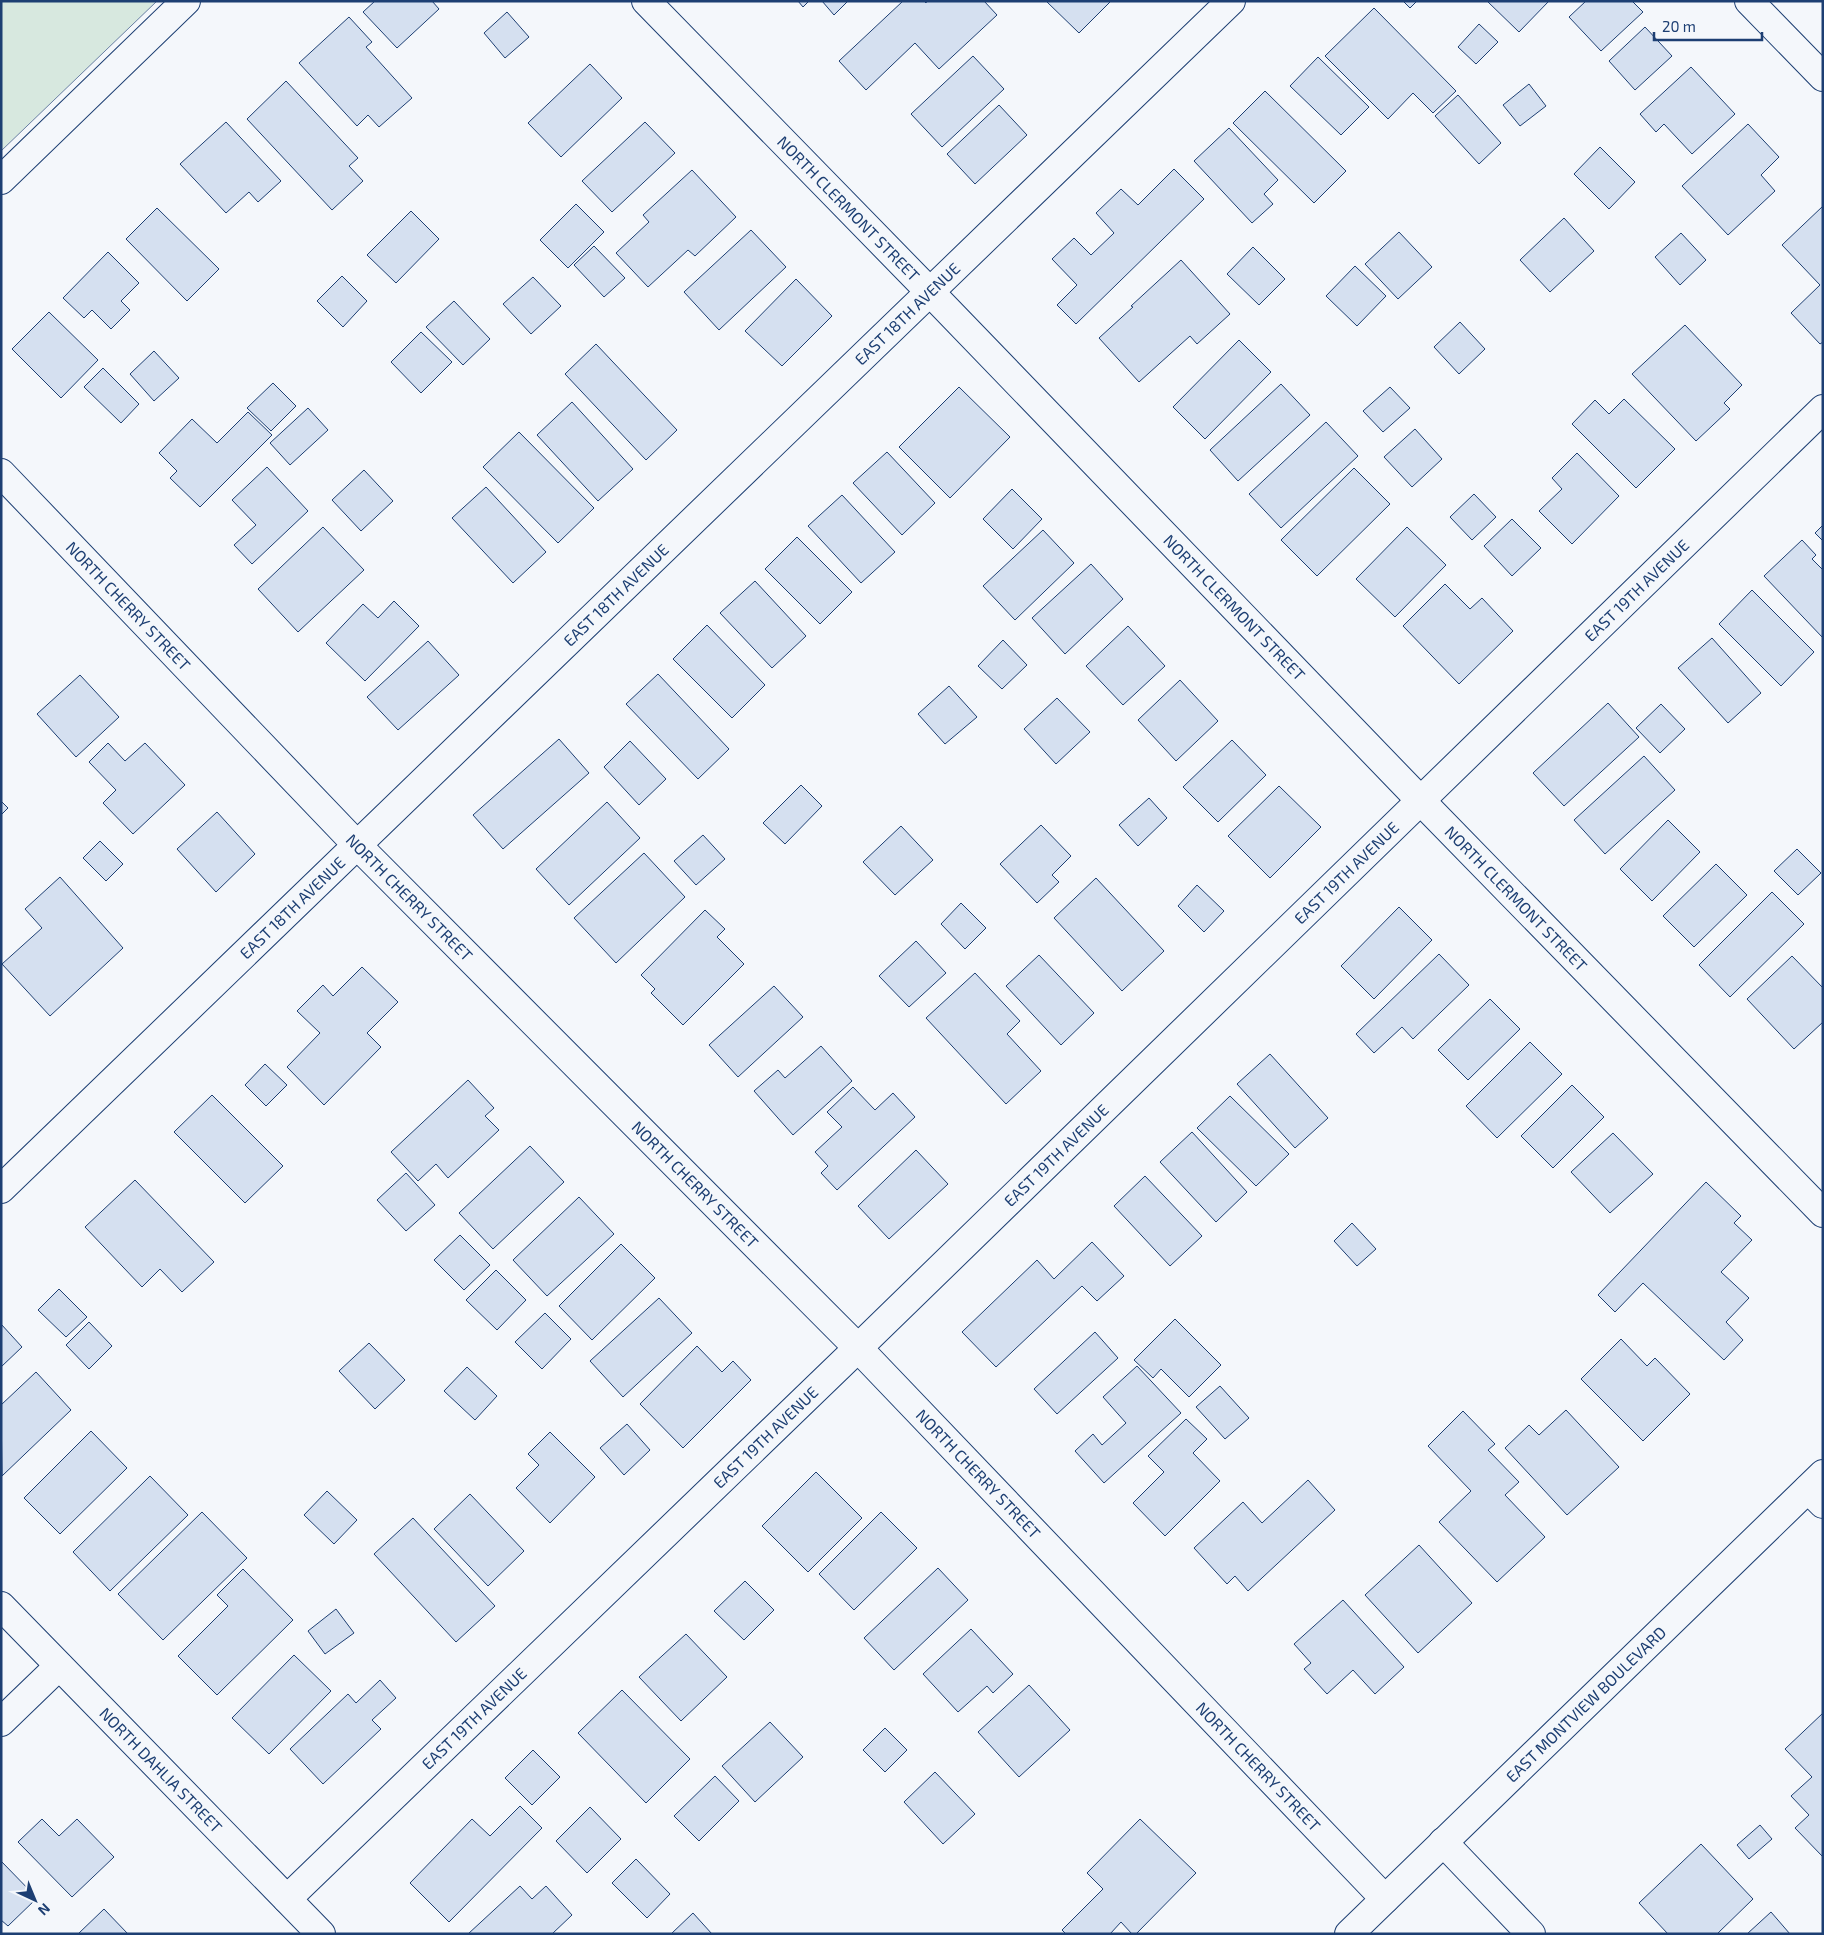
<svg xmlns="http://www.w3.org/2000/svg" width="1824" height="1935" font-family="'Exo 2',sans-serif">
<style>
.park{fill:#d7e8df;stroke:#687fa3}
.building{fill:#d5e0f0;stroke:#1d3f73}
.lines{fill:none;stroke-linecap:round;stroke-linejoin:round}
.street-casing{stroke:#1d3f73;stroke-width:30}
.secondary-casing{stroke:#1d3f73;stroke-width:30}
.street{stroke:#f4f7fb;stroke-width:28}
.secondary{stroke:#f4f7fb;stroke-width:28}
.labels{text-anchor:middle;stroke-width:4;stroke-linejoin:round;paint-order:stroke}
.street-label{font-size:16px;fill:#1d3f73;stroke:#f4f7fb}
</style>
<rect width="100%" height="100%" fill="#f4f7fb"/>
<path class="park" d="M 1,1 L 157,1 L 1,151 Z"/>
<path class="building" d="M 375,1 L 432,1 L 439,9 L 397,48 L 363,12 Z
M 798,1 L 809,1 L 803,7 Z
M 822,1 L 848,1 L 834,15 Z
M 903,1 L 924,1 L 926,3 L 927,1 L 984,1 L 997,15 L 939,69 L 915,43 L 866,90 L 839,61 Z
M 1046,1 L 1111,1 L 1079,33 Z
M 1403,1 L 1417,1 L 1410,8 Z
M 1487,1 L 1549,1 L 1519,32 Z
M 1586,1 L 1632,1 L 1643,12 L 1601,51 L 1569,17 Z
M 1374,8 L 1456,91 L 1433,113 L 1413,93 L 1388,119 L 1325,56 Z
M 507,12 L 529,37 L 505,58 L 484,33 Z
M 349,17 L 372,42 L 366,47 L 412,98 L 379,127 L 368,115 L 357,126 L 299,63 Z
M 1479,24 L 1498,42 L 1476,64 L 1458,47 Z
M 1645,27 L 1672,56 L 1635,90 L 1609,61 Z
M 973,56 L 1004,89 L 942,147 L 911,114 Z
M 1318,57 L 1369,107 L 1341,135 L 1290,86 Z
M 590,64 L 622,98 L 561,157 L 528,123 Z
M 1691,67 L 1735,114 L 1692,154 L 1664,124 L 1656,132 L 1640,114 Z
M 286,81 L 358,158 L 349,166 L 363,181 L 332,210 L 247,119 Z
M 1529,84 L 1546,106 L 1520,126 L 1503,105 Z
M 1265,91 L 1346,171 L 1314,203 L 1233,123 Z
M 1458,95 L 1501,143 L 1479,164 L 1435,116 Z
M 999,105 L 1027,135 L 975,184 L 947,154 Z
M 226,122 L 281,181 L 258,202 L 249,192 L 226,213 L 180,164 Z
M 645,122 L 675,153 L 612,212 L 582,181 Z
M 1748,124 L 1779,157 L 1761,175 L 1775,191 L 1728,235 L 1682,186 Z
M 1229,128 L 1278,180 L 1264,194 L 1273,204 L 1252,223 L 1194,161 Z
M 1600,147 L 1635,182 L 1609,209 L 1574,174 Z
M 1174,169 L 1204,199 L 1076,324 L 1057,305 L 1077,285 L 1052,259 L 1074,238 L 1091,255 L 1114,233 L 1096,213 L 1121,189 L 1138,205 Z
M 692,170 L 736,217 L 695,256 L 688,250 L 648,287 L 616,253 L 649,222 L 643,215 Z
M 576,204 L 604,232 L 568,268 L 540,240 Z
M 1823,206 L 1823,342 L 1820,344 L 1791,313 L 1820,285 L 1782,245 Z
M 157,208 L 219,269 L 187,301 L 126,239 Z
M 411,211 L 439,239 L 396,283 L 367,255 Z
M 1564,218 L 1594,251 L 1550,292 L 1520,260 Z
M 751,230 L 786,267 L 719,330 L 684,292 Z
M 1399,232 L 1432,267 L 1398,299 L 1365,264 Z
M 1681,233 L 1706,260 L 1680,285 L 1655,257 Z
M 594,246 L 625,278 L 604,297 L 574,265 Z
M 1253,247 L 1285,279 L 1259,305 L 1227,274 Z
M 108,252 L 139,283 L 121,301 L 130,310 L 111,329 L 92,310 L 84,318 L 63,298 Z
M 1181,260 L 1230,314 L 1197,344 L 1190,336 L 1139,382 L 1099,338 L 1133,307 L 1131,306 Z
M 1355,266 L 1386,296 L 1357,326 L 1326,296 Z
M 342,276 L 367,301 L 343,327 L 317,301 Z
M 533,277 L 561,306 L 531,334 L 503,304 Z
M 796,279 L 832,316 L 782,366 L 745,331 Z
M 454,301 L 490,339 L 463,365 L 426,327 Z
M 49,312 L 98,360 L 61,398 L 12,349 Z
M 1460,322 L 1485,349 L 1459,374 L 1434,347 Z
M 1685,325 L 1742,385 L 1724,403 L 1730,409 L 1696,441 L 1632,374 Z
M 421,332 L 452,362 L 421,393 L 391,362 Z
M 1239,340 L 1271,372 L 1205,439 L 1173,407 Z
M 596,344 L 677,430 L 646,460 L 565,374 Z
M 154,351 L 179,378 L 154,401 L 130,374 Z
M 103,368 L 139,404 L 121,423 L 84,387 Z
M 273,383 L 296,406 L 271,431 L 247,408 Z
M 1281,384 L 1310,415 L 1238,481 L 1210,450 Z
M 959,387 L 1010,437 L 950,498 L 899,447 Z
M 1390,387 L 1410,408 L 1383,432 L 1363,411 Z
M 1624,399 L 1675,449 L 1636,488 L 1572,424 L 1595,400 L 1609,414 Z
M 572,402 L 633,469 L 598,501 L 537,435 Z
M 308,408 L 328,430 L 290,465 L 270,443 Z
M 248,412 L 272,435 L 200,507 L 170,478 L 177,471 L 159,453 L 192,419 L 217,443 Z
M 1326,422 L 1358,456 L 1281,528 L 1249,494 Z
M 1415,429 L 1442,459 L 1412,487 L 1384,457 Z
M 519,432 L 594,508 L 558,543 L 483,467 Z
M 887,452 L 935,503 L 902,535 L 853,483 Z
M 1577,453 L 1619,496 L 1572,544 L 1539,511 L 1562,489 L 1552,478 Z
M 267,467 L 308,511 L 252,564 L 234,545 L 256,525 L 232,500 Z
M 1354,468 L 1390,504 L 1317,576 L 1281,540 Z
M 364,470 L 393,501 L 361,531 L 332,500 Z
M 486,487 L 546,552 L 513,583 L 452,518 Z
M 1012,489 L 1042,519 L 1013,549 L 983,519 Z
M 1474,494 L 1496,517 L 1472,540 L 1450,517 Z
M 842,495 L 895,552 L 861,583 L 808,526 Z
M 1512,519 L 1541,548 L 1512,576 L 1484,546 Z
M 1823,525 L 1823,541 L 1815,533 Z
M 323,527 L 364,570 L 298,632 L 258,589 Z
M 1407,527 L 1446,565 L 1395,617 L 1356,579 Z
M 1043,530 L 1074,563 L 1015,620 L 983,586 Z
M 797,537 L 852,592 L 820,624 L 765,569 Z
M 1802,540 L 1816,555 L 1812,559 L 1823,570 L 1823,638 L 1764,576 Z
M 1091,564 L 1123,599 L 1065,654 L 1032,618 Z
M 755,581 L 806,636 L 772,668 L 720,613 Z
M 1445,584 L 1470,609 L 1482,598 L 1513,631 L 1459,684 L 1403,626 Z
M 1752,590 L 1814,652 L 1781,686 L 1719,624 Z
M 394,601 L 419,626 L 365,681 L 326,643 L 363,604 L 378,618 Z
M 707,625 L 765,685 L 732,718 L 673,659 Z
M 1128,626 L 1165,666 L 1123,705 L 1086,666 Z
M 1712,638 L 1761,693 L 1728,723 L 1678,668 Z
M 1003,640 L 1027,665 L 1002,689 L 978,666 Z
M 428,641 L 459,675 L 398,730 L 367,697 Z
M 658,674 L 729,749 L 698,779 L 626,704 Z
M 80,675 L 119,717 L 76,757 L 37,714 Z
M 1180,680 L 1218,721 L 1176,761 L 1138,720 Z
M 949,686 L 977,717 L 945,744 L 918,714 Z
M 1057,698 L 1090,732 L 1056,764 L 1024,729 Z
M 1608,703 L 1639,737 L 1564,806 L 1533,773 Z
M 1661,704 L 1685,729 L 1660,753 L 1636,728 Z
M 559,739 L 589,773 L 503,849 L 473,815 Z
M 1232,740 L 1266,775 L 1218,822 L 1183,787 Z
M 630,741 L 666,779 L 639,805 L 604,767 Z
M 108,743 L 125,761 L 145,743 L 185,785 L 133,834 L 103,803 L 116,790 L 89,762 Z
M 1644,756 L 1675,790 L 1605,854 L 1574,820 Z
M 801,785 L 822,806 L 785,844 L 763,823 Z
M 1279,786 L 1321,827 L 1270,878 L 1228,836 Z
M 1149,798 L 1167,818 L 1138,846 L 1119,825 Z
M 1,801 L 8,808 L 1,815 Z
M 607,802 L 640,838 L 569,905 L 536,869 Z
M 217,812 L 255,854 L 216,892 L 177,849 Z
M 1668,820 L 1700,852 L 1652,901 L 1620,869 Z
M 1041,825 L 1071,856 L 1052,875 L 1059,882 L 1037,903 L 1000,864 Z
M 901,826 L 933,860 L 895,895 L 863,862 Z
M 703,835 L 725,859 L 696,885 L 674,861 Z
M 100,841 L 123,864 L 106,881 L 83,858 Z
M 1797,849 L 1821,873 L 1798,895 L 1774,871 Z
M 644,853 L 685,897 L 616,963 L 574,918 Z
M 1716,864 L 1747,895 L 1694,947 L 1663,916 Z
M 60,877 L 123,948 L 50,1016 L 2,964 L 42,928 L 25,909 Z
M 1096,878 L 1164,951 L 1122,991 L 1054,918 Z
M 1197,885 L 1224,911 L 1204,932 L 1178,906 Z
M 1772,892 L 1804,924 L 1730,997 L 1699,965 Z
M 961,903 L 986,928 L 965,949 L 941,924 Z
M 1399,907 L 1432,940 L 1374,999 L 1341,966 Z
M 705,910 L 725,929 L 717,937 L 744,964 L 683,1025 L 651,993 L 655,989 L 641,975 Z
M 916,941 L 946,973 L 909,1007 L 879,976 Z
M 1439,954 L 1469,985 L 1413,1039 L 1402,1027 L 1374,1053 L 1356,1034 Z
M 1039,955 L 1094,1013 L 1061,1045 L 1006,986 Z
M 1792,956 L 1823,988 L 1823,1022 L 1794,1049 L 1747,999 Z
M 362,967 L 398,1002 L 367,1033 L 381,1047 L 324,1105 L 287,1067 L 320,1033 L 297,1011 L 323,985 L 333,996 Z
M 975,973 L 1020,1021 L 1007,1034 L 1041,1071 L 1006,1104 L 926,1018 Z
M 774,986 L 803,1017 L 738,1077 L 709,1045 Z
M 1490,999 L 1520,1029 L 1468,1080 L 1438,1050 Z
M 1530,1042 L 1562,1074 L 1497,1138 L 1466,1106 Z
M 821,1046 L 852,1081 L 793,1135 L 754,1091 L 778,1070 L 785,1078 Z
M 1270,1054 L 1328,1118 L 1295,1148 L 1237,1084 Z
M 265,1064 L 287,1085 L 266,1106 L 245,1085 Z
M 468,1080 L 494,1108 L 485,1116 L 499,1130 L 448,1178 L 436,1164 L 418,1181 L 391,1152 Z
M 1572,1085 L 1604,1117 L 1553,1168 L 1521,1136 Z
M 853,1087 L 875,1110 L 893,1093 L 915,1117 L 837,1190 L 821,1173 L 828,1166 L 815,1152 L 842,1127 L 827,1112 Z
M 212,1095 L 283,1166 L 245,1203 L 174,1132 Z
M 1230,1096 L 1289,1154 L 1256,1186 L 1197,1128 Z
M 1192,1132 L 1247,1192 L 1216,1222 L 1160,1162 Z
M 1613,1133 L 1653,1174 L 1610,1213 L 1571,1172 Z
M 530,1146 L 564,1182 L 493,1249 L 459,1213 Z
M 916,1150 L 948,1184 L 889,1239 L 858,1206 Z
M 406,1173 L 435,1205 L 406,1231 L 377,1200 Z
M 1145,1176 L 1202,1236 L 1170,1266 L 1114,1206 Z
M 135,1180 L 214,1262 L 182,1292 L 160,1269 L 142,1287 L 85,1227 Z
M 1706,1182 L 1741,1216 L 1734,1223 L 1752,1240 L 1721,1272 L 1749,1298 L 1726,1322 L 1743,1340 L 1724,1360 L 1643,1283 L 1615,1312 L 1598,1295 Z
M 579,1197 L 614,1234 L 547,1296 L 513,1260 Z
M 1352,1223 L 1376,1249 L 1357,1266 L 1334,1241 Z
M 460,1235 L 490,1265 L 464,1290 L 434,1260 Z
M 1092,1242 L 1124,1276 L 1097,1301 L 1082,1286 L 996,1367 L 962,1332 L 1037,1260 L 1054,1279 Z
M 621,1244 L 655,1278 L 592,1340 L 559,1306 Z
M 496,1270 L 526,1300 L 497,1330 L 466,1300 Z
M 59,1289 L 87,1317 L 66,1337 L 38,1310 Z
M 659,1298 L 692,1333 L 623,1397 L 590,1361 Z
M 545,1313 L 571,1339 L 542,1369 L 515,1342 Z
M 1175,1319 L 1221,1365 L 1189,1397 L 1161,1369 L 1153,1378 L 1134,1360 Z
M 89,1322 L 112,1346 L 89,1369 L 66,1345 Z
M 1,1324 L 22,1347 L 1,1367 Z
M 1095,1332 L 1118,1358 L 1057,1414 L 1034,1389 Z
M 1621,1339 L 1647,1366 L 1655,1358 L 1690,1394 L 1643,1441 L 1581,1379 Z
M 369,1343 L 405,1380 L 375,1409 L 339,1371 Z
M 697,1346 L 722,1372 L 733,1361 L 751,1380 L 683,1448 L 640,1404 Z
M 1137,1366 L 1181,1413 L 1104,1483 L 1075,1451 L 1093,1434 L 1102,1445 L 1126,1423 L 1103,1397 Z
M 467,1367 L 497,1396 L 475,1420 L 444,1391 Z
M 36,1372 L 71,1410 L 2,1476 L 1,1405 Z
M 1220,1386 L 1249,1418 L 1225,1439 L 1196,1407 Z
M 1566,1410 L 1619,1467 L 1567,1515 L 1505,1448 L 1529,1425 L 1539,1435 Z
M 1463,1411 L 1495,1444 L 1488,1450 L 1519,1482 L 1505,1495 L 1545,1537 L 1497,1582 L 1439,1522 L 1471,1491 L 1428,1446 Z
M 1186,1419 L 1207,1439 L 1193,1453 L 1220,1481 L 1165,1536 L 1133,1503 L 1164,1472 L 1148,1456 Z
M 627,1424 L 650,1450 L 624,1475 L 600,1448 Z
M 91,1431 L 127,1468 L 60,1534 L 24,1498 Z
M 550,1432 L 595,1477 L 550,1523 L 516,1488 L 539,1465 L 528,1454 Z
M 816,1472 L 862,1518 L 808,1572 L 762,1526 Z
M 150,1476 L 188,1515 L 110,1591 L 73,1552 Z
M 1308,1480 L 1335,1510 L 1248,1591 L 1235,1576 L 1227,1584 L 1194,1548 L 1243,1502 L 1262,1523 Z
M 327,1491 L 357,1520 L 334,1544 L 304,1515 Z
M 470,1494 L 524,1551 L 488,1586 L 434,1529 Z
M 202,1512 L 247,1558 L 163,1640 L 118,1594 Z
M 881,1512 L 917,1548 L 854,1610 L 819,1574 Z
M 413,1518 L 495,1606 L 456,1642 L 374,1554 Z
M 1419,1545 L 1472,1603 L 1418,1653 L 1365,1595 Z
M 938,1568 L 968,1600 L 894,1670 L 864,1638 Z
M 243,1569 L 293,1620 L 217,1695 L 178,1656 L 228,1606 L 217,1595 Z
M 745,1581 L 774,1610 L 744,1640 L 714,1611 Z
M 1343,1600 L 1404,1667 L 1375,1694 L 1353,1670 L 1327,1694 L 1304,1669 L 1311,1663 L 1294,1644 Z
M 336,1609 L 354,1633 L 325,1654 L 308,1631 Z
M 971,1629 L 1013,1674 L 993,1693 L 987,1686 L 958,1712 L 923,1674 Z
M 686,1634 L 727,1677 L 681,1721 L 639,1677 Z
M 294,1655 L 331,1691 L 269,1754 L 232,1718 Z
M 380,1680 L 396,1698 L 372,1720 L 381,1729 L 323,1784 L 290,1749 L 348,1694 L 356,1703 Z
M 1029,1685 L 1070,1730 L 1019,1777 L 978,1732 Z
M 622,1690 L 690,1759 L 646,1803 L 578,1733 Z
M 1823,1713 L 1823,1857 L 1795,1828 L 1809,1815 L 1791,1796 L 1812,1777 L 1785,1749 Z
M 770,1722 L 803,1757 L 755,1802 L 722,1766 Z
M 885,1728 L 907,1750 L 885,1772 L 863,1750 Z
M 533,1750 L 560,1777 L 532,1805 L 505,1778 Z
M 935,1772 L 975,1814 L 943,1844 L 904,1802 Z
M 715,1776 L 739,1801 L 699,1841 L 674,1816 Z
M 520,1806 L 542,1828 L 449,1922 L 410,1883 L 472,1819 L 490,1836 Z
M 590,1807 L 621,1839 L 587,1873 L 556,1841 Z
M 42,1819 L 59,1836 L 77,1819 L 114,1857 L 72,1897 L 18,1842 Z
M 1140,1819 L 1196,1873 L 1136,1934 L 1132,1934 L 1121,1922 L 1110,1934 L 1066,1934 L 1062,1930 L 1103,1889 L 1087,1873 Z
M 1760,1825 L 1772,1839 L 1749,1859 L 1737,1845 Z
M 1701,1844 L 1753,1899 L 1717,1934 L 1668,1934 L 1639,1903 Z
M 636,1859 L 670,1894 L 647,1918 L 612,1883 Z
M 1,1861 L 37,1898 L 8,1926 L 1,1920 Z
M 520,1886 L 532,1899 L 546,1886 L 572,1915 L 552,1934 L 468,1934 Z
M 104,1909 L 128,1934 L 78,1934 Z
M 1771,1912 L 1790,1934 L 1747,1934 Z
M 693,1913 L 712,1934 L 671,1934 Z"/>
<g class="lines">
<g class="street-casing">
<g id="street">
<path id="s1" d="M 646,1 L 930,292 L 1421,801 L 1823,1213"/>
<path d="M 1749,1 L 1823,77"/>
<path id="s2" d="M 1,473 L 358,846 L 858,1348 L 1385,1899"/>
<path id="s3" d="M 1,1189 L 1231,1"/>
<path d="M 1808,1489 L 1823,1504"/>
<path id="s4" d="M 1,1606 L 321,1934"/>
<path d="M 1,1722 L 59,1666"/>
<path d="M 1443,1842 L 1531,1934"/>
<path id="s5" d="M 287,1899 L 858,1348 L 1823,409"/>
</g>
</g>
<g class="secondary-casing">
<g id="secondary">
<path d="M 1,180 L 186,1"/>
<path id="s6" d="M 1349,1934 L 1823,1474"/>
</g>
</g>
<use href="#street" class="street"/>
<use href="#secondary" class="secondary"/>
</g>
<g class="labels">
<g class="street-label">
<text dy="6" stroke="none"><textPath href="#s1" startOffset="290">NORTH CLERMONT STREET</textPath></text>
<text dy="6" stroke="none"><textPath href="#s3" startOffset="1260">EAST 18TH AVENUE</textPath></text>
<text dy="6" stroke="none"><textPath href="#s5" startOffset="1880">EAST 19TH AVENUE</textPath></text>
<text dy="6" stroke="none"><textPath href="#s3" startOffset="855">EAST 18TH AVENUE</textPath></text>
<text dy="6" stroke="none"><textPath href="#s2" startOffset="184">NORTH CHERRY STREET</textPath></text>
<text dy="6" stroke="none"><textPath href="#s1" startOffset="845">NORTH CLERMONT STREET</textPath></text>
<text dy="6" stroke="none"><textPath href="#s5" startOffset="1475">EAST 19TH AVENUE</textPath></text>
<text dy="6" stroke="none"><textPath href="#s2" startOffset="589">NORTH CHERRY STREET</textPath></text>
<text dy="6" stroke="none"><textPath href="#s1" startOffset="1250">NORTH CLERMONT STREET</textPath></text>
<text dy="6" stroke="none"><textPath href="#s3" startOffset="405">EAST 18TH AVENUE</textPath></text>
<text dy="6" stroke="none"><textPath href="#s5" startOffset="1070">EAST 19TH AVENUE</textPath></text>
<text dy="6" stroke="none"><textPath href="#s2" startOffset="994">NORTH CHERRY STREET</textPath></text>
<text dy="6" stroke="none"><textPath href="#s5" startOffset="665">EAST 19TH AVENUE</textPath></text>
<text dy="6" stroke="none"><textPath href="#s2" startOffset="1399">NORTH CHERRY STREET</textPath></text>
<text dy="6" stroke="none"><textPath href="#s6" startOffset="330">EAST MONTVIEW BOULEVARD</textPath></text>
<text dy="6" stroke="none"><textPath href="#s5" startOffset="260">EAST 19TH AVENUE</textPath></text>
<text dy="6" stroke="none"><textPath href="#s2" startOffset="1804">NORTH CHERRY STREET</textPath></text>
<text dy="6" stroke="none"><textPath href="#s4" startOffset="229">NORTH DAHLIA STREET</textPath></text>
</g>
</g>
<rect width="1824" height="1935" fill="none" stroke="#1d3f73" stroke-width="5"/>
<g transform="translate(35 1900) rotate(136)" stroke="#f4f7fb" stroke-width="4" paint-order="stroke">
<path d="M0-4L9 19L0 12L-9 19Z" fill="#1d3f73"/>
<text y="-8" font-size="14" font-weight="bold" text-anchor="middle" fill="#1d3f73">N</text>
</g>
<path d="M1654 32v8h108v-8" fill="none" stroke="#1d3f73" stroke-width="2.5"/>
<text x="1662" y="32" font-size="15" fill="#1d3f73" stroke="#f4f7fb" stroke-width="4" paint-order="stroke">20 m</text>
</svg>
